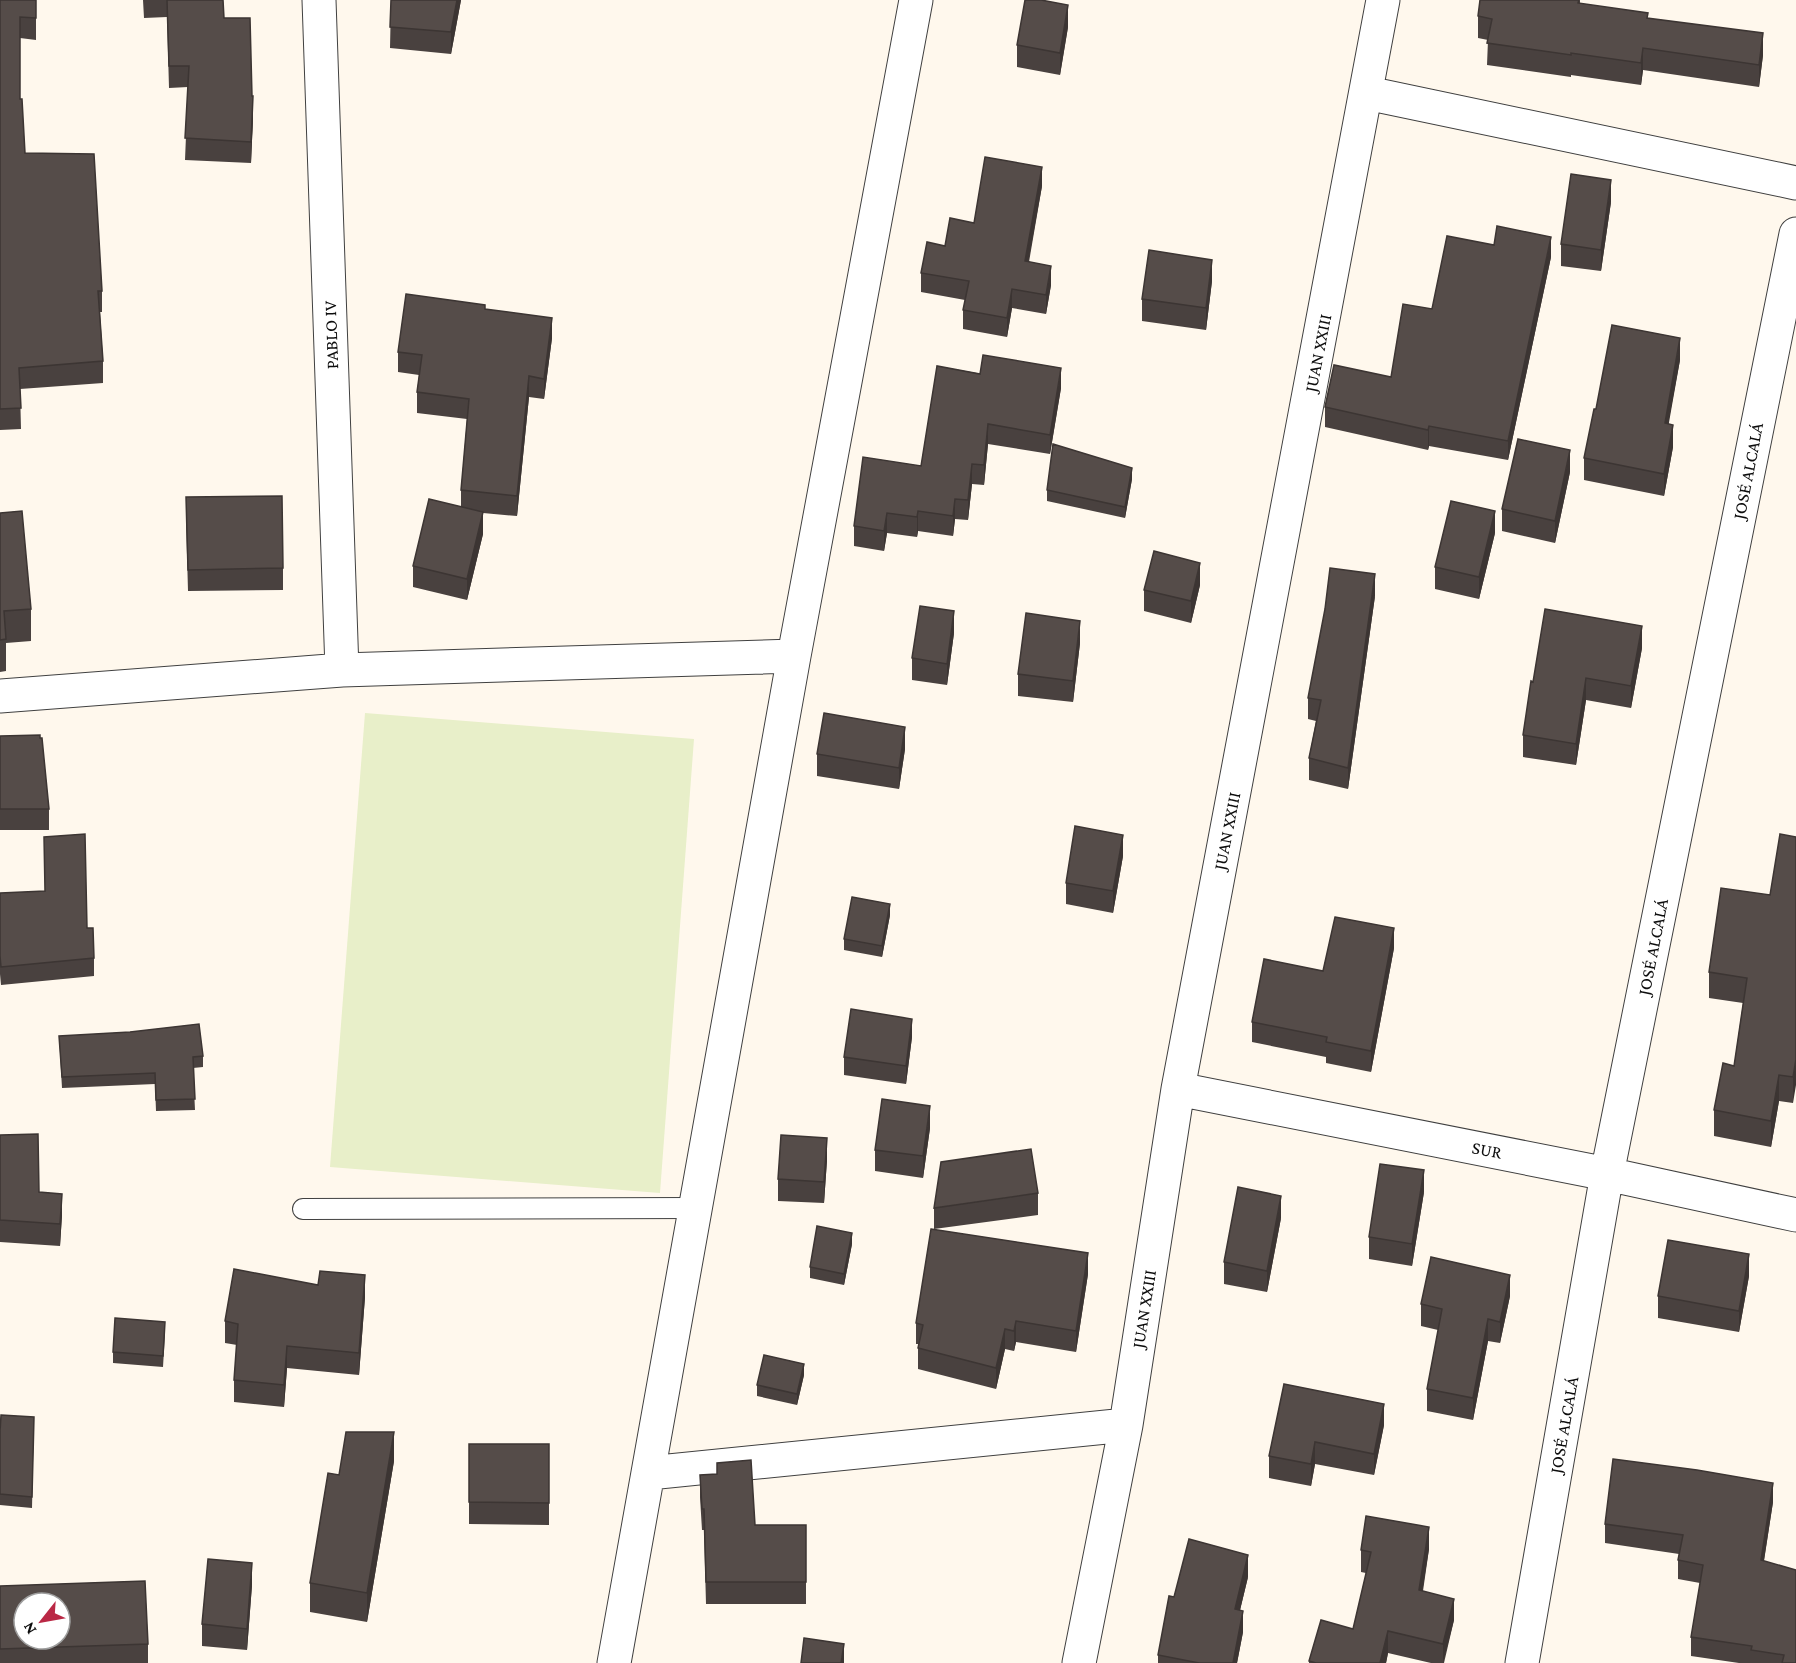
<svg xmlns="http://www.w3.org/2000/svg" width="1796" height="1663" font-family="'Crimson Pro',serif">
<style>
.pitch{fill:#e8efc9}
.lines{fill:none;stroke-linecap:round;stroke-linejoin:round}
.service-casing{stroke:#404040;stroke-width:22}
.minor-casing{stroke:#404040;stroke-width:35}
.service{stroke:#fff;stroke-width:20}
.minor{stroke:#fff;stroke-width:33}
.wall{fill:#49413f}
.shaded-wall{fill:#3c3533}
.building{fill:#554c49;stroke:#3c3533;stroke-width:1.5;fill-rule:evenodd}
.labels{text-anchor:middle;stroke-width:6;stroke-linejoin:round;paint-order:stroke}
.street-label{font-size:18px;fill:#0d0d0d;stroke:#fff}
</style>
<rect width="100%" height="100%" fill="#fff8ed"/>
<path class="pitch" d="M 365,713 L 694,739 L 660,1193 L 330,1167 Z"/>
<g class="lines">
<g class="service-casing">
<path id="service" d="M 303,1209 L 696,1208"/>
</g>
<g class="minor-casing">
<path id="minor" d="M 319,0 L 342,670
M 1367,93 L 1796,183
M 0,696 L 342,670 L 794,656
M 1178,1089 L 1607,1174 L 1796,1215
M 649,1473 L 1126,1425
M 614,1663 L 794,656 L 916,0
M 1079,1663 L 1126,1425 L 1178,1089 L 1383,0
M 1522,1663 L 1607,1174 L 1796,234"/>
</g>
<use href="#service" class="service"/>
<use href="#minor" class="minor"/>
</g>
<path class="wall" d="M 0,0 L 36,0 L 36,40 L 20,38 L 20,99 L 25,153 L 102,291 L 102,312 L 100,312 L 103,361 L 103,383 L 20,389 L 21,429 L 0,430 Z
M 143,0 L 223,0 L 224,18 L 252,96 L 253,118 L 251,163 L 185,160 L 188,87 L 169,88 L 167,17 L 144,18 Z
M 391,0 L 461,0 L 451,54 L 390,48 Z
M 1580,0 L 1580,3 L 1648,18 L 1763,55 L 1759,87 L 1643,70 L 1641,85 L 1571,75 L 1571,77 L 1487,65 L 1488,40 L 1478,38 L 1478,16 Z
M 1068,27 L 1060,75 L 1017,67 L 1017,45 Z
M 1042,186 L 1029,262 L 1051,285 L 1046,314 L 1012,308 L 1007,337 L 963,329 L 963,310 L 965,300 L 921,292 L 921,273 L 945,246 L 974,223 Z
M 1611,202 L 1601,271 L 1561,266 L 1561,244 Z
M 1551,257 L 1508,460 L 1429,446 L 1428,450 L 1325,427 L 1325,407 L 1391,377 L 1432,309 Z
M 1212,281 L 1206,330 L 1142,321 L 1142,299 Z
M 485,309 L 552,338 L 544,399 L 529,397 L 517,516 L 483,513 L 483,534 L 467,600 L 413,587 L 413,566 L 461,507 L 461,490 L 467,419 L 417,413 L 417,392 L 419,375 L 398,372 L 398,352 Z
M 1680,360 L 1668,424 L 1673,447 L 1664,496 L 1584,480 L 1584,458 L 1596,409 Z
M 937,366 L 1061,388 L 1050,454 L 988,444 L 984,485 L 972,484 L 968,520 L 955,519 L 953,536 L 918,531 L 917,537 L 887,533 L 884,551 L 854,546 L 854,526 L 921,466 Z
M 1570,472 L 1555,543 L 1502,531 L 1502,509 Z
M 1132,479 L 1125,518 L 1047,501 L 1047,490 Z
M 0,513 L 31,609 L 31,641 L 6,643 L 6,671 L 0,672 Z
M 186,519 L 283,568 L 283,590 L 188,591 Z
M 1495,533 L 1479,599 L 1435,589 L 1435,567 Z
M 1200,585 L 1191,623 L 1144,611 L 1144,590 Z
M 1375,596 L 1348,789 L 1309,780 L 1309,758 L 1316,721 L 1308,719 L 1308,698 Z
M 954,633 L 947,685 L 912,680 L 912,658 Z
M 1080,643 L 1073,702 L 1018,696 L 1018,674 Z
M 1642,648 L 1631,708 L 1586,700 L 1576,765 L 1523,757 L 1523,735 L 1533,682 Z
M 0,736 L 49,809 L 49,830 L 0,830 Z
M 905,749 L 899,789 L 817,776 L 817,754 Z
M 1796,837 L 1793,1103 L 1779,1101 L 1771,1147 L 1714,1136 L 1714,1110 L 1734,1066 L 1743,1003 L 1709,998 L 1709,972 L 1770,895 Z
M 1123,856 L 1113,913 L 1066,904 L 1066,883 Z
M 0,893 L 87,928 L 94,958 L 94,976 L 1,985 L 0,974 Z
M 890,915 L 882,957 L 844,950 L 844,939 Z
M 1394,948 L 1371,1072 L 1326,1063 L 1326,1057 L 1252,1042 L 1252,1022 L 1323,971 Z
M 59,1036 L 203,1056 L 203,1067 L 193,1068 L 195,1110 L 156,1111 L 155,1084 L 62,1088 Z
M 912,1037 L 906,1084 L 844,1075 L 844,1057 Z
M 930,1128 L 923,1178 L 875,1171 L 875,1150 Z
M 0,1135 L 39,1192 L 62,1215 L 60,1246 L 0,1242 Z
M 827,1160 L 824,1203 L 778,1201 L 778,1179 Z
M 1424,1192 L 1412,1266 L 1369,1259 L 1369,1237 Z
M 1038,1193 L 1038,1215 L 934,1229 L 934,1208 Z
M 1281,1218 L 1267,1292 L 1224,1284 L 1224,1262 Z
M 852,1244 L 844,1285 L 810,1278 L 810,1267 Z
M 1088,1274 L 1076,1352 L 1016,1342 L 1014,1351 L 1005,1349 L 996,1389 L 918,1369 L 918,1344 L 916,1344 L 916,1323 Z
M 1749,1276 L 1739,1332 L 1658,1318 L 1658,1296 Z
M 1510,1296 L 1500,1343 L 1488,1341 L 1473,1420 L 1427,1411 L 1427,1389 L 1438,1330 L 1421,1326 L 1421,1304 Z
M 365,1297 L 359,1375 L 287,1368 L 284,1407 L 234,1402 L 234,1380 L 237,1345 L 225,1343 L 225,1321 Z
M 165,1333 L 163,1367 L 113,1363 L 113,1352 Z
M 804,1375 L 797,1405 L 757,1396 L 757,1385 Z
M 1284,1384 L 1384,1425 L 1374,1475 L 1315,1464 L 1311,1486 L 1269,1478 L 1269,1456 Z
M 34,1417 L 32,1508 L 0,1505 L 0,1432 Z
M 469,1444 L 549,1444 L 549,1525 L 469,1524 Z
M 394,1461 L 367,1622 L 310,1612 L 310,1583 L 339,1475 Z
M 717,1463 L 755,1525 L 806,1525 L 806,1604 L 706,1604 L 704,1530 L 702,1530 L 700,1497 L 700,1475 L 717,1474 Z
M 1773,1502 L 1764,1561 L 1796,1663 L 1739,1663 L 1691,1656 L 1691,1637 L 1700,1583 L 1678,1579 L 1678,1560 L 1679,1554 L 1605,1543 L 1605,1524 Z
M 1429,1549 L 1423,1591 L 1454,1620 L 1444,1663 L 1431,1663 L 1388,1653 L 1386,1663 L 1309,1663 L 1309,1661 L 1353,1629 L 1366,1573 L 1361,1572 L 1361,1550 Z
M 1248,1577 L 1240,1610 L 1243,1632 L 1237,1663 L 1158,1663 L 1158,1655 Z
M 252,1585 L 247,1650 L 202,1646 L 202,1624 Z
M 0,1586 L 148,1644 L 148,1663 L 0,1663 Z"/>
<path class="shaded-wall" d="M 457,0 L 461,0 L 451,54 L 451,32 Z
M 1068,5 L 1068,27 L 1060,75 L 1060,53 Z
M 1763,33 L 1763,55 L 1759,87 L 1759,65 Z
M 1643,48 L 1643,70 L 1641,85 L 1641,63 Z
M 253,96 L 253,118 L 251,163 L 251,142 Z
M 1042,167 L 1042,186 L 1025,280 L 1025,261 Z
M 1611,180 L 1611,202 L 1601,271 L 1601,250 Z
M 1551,237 L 1551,257 L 1508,460 L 1508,441 Z
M 1212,260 L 1212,281 L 1206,330 L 1206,308 Z
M 1051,266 L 1051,285 L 1046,314 L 1046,295 Z
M 1012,289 L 1012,308 L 1007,337 L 1007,318 Z
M 552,318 L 552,338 L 544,399 L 544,379 Z
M 1680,338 L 1680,360 L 1665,445 L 1665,423 Z
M 1061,368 L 1061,388 L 1050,454 L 1050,435 Z
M 529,376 L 529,397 L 517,516 L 517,496 Z
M 988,424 L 988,444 L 984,485 L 984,465 Z
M 1673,425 L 1673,447 L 1664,496 L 1664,474 Z
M 1429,426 L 1429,446 L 1428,450 L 1428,430 Z
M 1570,450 L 1570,472 L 1555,543 L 1555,521 Z
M 972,464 L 972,484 L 968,520 L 968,500 Z
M 1132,468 L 1132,479 L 1125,518 L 1125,507 Z
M 955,499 L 955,519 L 953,536 L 953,516 Z
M 918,511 L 918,531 L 917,537 L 917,517 Z
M 1495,511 L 1495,533 L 1479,599 L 1479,577 Z
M 483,512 L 483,534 L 467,600 L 467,579 Z
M 887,513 L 887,533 L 884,551 L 884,531 Z
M 1200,563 L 1200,585 L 1191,623 L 1191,601 Z
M 1375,574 L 1375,596 L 1348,789 L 1348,768 Z
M 954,611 L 954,633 L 947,685 L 947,664 Z
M 1080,621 L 1080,643 L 1073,702 L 1073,681 Z
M 1642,626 L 1642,648 L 1631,708 L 1631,686 Z
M 1586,678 L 1586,700 L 1576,765 L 1576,744 Z
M 905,727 L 905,749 L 899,789 L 899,768 Z
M 1123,835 L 1123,856 L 1113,913 L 1113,891 Z
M 890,904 L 890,915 L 882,957 L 882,946 Z
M 1394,928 L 1394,948 L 1371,1072 L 1371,1051 Z
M 912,1019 L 912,1037 L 906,1084 L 906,1066 Z
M 1796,1059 L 1796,1085 L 1793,1103 L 1793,1077 Z
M 1779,1075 L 1779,1101 L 1771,1147 L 1771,1121 Z
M 930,1106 L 930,1128 L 923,1178 L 923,1156 Z
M 827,1138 L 827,1160 L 824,1203 L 824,1182 Z
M 1424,1170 L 1424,1192 L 1412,1266 L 1412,1244 Z
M 62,1194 L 62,1215 L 60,1246 L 60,1224 Z
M 1281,1196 L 1281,1218 L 1267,1292 L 1267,1271 Z
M 852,1233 L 852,1244 L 844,1285 L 844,1274 Z
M 1088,1253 L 1088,1274 L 1076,1352 L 1076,1331 Z
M 1749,1254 L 1749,1276 L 1739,1332 L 1739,1311 Z
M 365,1275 L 365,1297 L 359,1375 L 359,1353 Z
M 1510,1275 L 1510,1296 L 1500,1343 L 1500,1322 Z
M 1488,1319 L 1488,1341 L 1473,1420 L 1473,1398 Z
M 1016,1321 L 1016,1342 L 1014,1351 L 1014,1331 Z
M 1005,1329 L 1005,1349 L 996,1389 L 996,1368 Z
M 287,1346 L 287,1368 L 284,1407 L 284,1385 Z
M 804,1364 L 804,1375 L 797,1405 L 797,1394 Z
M 1384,1404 L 1384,1425 L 1374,1475 L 1374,1454 Z
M 394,1432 L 394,1461 L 367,1622 L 367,1593 Z
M 1315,1442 L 1315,1464 L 1311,1486 L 1311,1464 Z
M 1773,1483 L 1773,1502 L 1761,1579 L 1761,1560 Z
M 1429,1527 L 1429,1549 L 1419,1612 L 1419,1590 Z
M 1248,1555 L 1248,1577 L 1235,1631 L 1235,1609 Z
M 252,1563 L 252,1585 L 247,1650 L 247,1629 Z
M 1454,1599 L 1454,1620 L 1443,1663 L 1443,1644 Z
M 1243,1611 L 1243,1632 L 1237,1663 L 1233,1663 Z
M 1388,1631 L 1388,1653 L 1386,1663 L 1380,1663 Z
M 844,1644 L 844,1663 L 841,1663 Z"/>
<path class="building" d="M 0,0 L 36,0 L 36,18 L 20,17 L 20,99 L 22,99 L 25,153 L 94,154 L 102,291 L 98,291 L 103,361 L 19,368 L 21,408 L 0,409 Z
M 167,0 L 223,0 L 224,18 L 250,18 L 252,96 L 253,96 L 251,142 L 185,138 L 189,66 L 169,66 Z
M 391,0 L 457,0 L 451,32 L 390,27 Z
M 1025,0 L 1041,0 L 1068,5 L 1060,53 L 1017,45 Z
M 1480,0 L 1579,0 L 1578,3 L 1648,13 L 1647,18 L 1763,33 L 1759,65 L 1643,48 L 1641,63 L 1571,53 L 1571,55 L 1487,43 L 1492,19 L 1478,16 Z
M 985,157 L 1042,167 L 1025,261 L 1051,266 L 1046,295 L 1012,289 L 1007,318 L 963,310 L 969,281 L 921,273 L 927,242 L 945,246 L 950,218 L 974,223 Z
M 1571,174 L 1611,180 L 1601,250 L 1561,244 Z
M 1497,226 L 1551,237 L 1508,441 L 1429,426 L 1428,430 L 1325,407 L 1334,365 L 1391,377 L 1403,304 L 1432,309 L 1447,236 L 1494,245 Z
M 1149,250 L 1212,260 L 1206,308 L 1142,299 Z
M 406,294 L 485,305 L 485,309 L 552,318 L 544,379 L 529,376 L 517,496 L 461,490 L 469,399 L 417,392 L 422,355 L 398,352 Z
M 1612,325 L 1680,338 L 1665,423 L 1673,425 L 1664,474 L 1584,458 L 1594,409 L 1596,409 Z
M 983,355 L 1061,368 L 1050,435 L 988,424 L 984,465 L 972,464 L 968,500 L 955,499 L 953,516 L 918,511 L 917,517 L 887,513 L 884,531 L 854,526 L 863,457 L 921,466 L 937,366 L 980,374 Z
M 1518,439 L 1570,450 L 1555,521 L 1502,509 Z
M 1053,444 L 1132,468 L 1125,507 L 1047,490 Z
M 282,496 L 283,568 L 188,570 L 186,497 Z
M 429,499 L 483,512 L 467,579 L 413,566 Z
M 1451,501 L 1495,511 L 1479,577 L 1435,567 Z
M 22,511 L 31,609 L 4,611 L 6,639 L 0,640 L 0,513 Z
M 1154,551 L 1200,563 L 1191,601 L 1144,590 Z
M 1330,568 L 1375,574 L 1348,768 L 1309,758 L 1321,700 L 1308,698 L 1325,609 Z
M 920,606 L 954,611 L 947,664 L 912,658 Z
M 1545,609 L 1642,626 L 1631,686 L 1586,678 L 1576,744 L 1523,735 L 1531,681 L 1533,682 Z
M 1026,613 L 1080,621 L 1073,681 L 1018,674 Z
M 824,713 L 905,727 L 899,768 L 817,754 Z
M 40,735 L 40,738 L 42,738 L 49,809 L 0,809 L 0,736 Z
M 1075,826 L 1123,835 L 1113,891 L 1066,883 Z
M 85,834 L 87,928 L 93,928 L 94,958 L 1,967 L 0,956 L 0,893 L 45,891 L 44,837 Z
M 1780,834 L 1796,837 L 1796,1059 L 1793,1077 L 1779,1075 L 1771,1121 L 1714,1110 L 1723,1063 L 1734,1066 L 1747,978 L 1709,972 L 1721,888 L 1770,895 Z
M 852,897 L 890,904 L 882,946 L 844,939 Z
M 1335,917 L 1394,928 L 1371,1051 L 1326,1042 L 1327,1037 L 1252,1022 L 1264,959 L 1323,971 Z
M 851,1009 L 912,1019 L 906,1066 L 844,1057 Z
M 199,1024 L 203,1056 L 193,1057 L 195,1099 L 156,1100 L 155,1073 L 62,1077 L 59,1036 L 130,1032 Z
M 882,1099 L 930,1106 L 923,1156 L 875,1150 Z
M 38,1134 L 39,1192 L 62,1194 L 60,1224 L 0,1220 L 0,1135 Z
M 781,1135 L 827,1138 L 824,1182 L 778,1179 Z
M 1031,1149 L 1038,1193 L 934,1208 L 941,1162 Z
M 1380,1164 L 1424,1170 L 1412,1244 L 1369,1237 Z
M 1238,1187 L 1281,1196 L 1267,1271 L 1224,1262 Z
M 817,1226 L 852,1233 L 844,1274 L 810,1267 Z
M 931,1229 L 1088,1253 L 1076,1331 L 1016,1321 L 1014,1331 L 1005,1329 L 996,1368 L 918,1348 L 923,1325 L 916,1323 Z
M 1668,1240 L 1749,1254 L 1739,1311 L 1658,1296 Z
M 1431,1257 L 1510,1275 L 1500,1322 L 1488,1319 L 1473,1398 L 1427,1389 L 1442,1309 L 1421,1304 Z
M 234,1269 L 318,1285 L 320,1271 L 365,1275 L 359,1353 L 287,1346 L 284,1385 L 234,1380 L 238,1324 L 225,1321 Z
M 115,1318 L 165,1322 L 163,1356 L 113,1352 Z
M 764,1355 L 804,1364 L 797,1394 L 757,1385 Z
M 1284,1384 L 1384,1404 L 1374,1454 L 1315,1442 L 1311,1464 L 1269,1456 Z
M 1,1415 L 34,1417 L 32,1497 L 0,1494 L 0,1432 Z
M 346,1432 L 394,1432 L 367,1593 L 310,1583 L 328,1473 L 339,1475 Z
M 469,1444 L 549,1444 L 549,1503 L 469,1502 Z
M 1613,1459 L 1697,1470 L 1773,1483 L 1761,1560 L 1796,1570 L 1796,1663 L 1782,1663 L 1784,1655 L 1751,1650 L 1752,1646 L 1691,1637 L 1703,1565 L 1678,1560 L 1683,1535 L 1605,1524 Z
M 751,1460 L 755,1525 L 806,1525 L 806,1582 L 706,1582 L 704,1509 L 702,1509 L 700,1475 L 717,1474 L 717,1463 Z
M 1366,1516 L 1429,1527 L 1419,1590 L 1454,1599 L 1443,1644 L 1388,1631 L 1380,1663 L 1316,1663 L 1309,1661 L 1321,1620 L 1353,1629 L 1371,1552 L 1361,1550 Z
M 1189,1539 L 1248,1555 L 1235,1609 L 1243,1611 L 1233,1663 L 1199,1663 L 1158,1655 L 1169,1596 L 1174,1597 Z
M 208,1559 L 252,1563 L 247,1629 L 202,1624 Z
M 145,1581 L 148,1644 L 0,1649 L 0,1586 ZM 24,1603 L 60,1603 L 60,1639 L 24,1639 Z
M 804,1638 L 844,1644 L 841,1663 L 801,1663 Z"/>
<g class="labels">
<g class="street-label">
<text transform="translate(331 335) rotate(-92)" y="6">PABLO IV</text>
<text transform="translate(1318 353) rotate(-79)" y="6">JUAN XXIII</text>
<text transform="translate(1748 471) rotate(-79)" y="6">JOSÉ ALCALÁ</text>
<text transform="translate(1227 831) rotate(-79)" y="6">JUAN XXIII</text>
<text transform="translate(1653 947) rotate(-79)" y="6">JOSÉ ALCALÁ</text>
<text transform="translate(1487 1150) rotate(11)" y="6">SUR</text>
<text transform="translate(1144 1309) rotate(-81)" y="6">JUAN XXIII</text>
<text transform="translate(1564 1425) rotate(-80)" y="6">JOSÉ ALCALÁ</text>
</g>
</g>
<g transform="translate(42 1621) rotate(239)"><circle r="28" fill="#ffffff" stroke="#9e9e9e" stroke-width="1.5"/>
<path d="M0-4.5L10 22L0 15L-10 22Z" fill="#ba2845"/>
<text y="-9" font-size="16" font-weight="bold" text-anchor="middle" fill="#0d0d0d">N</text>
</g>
</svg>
